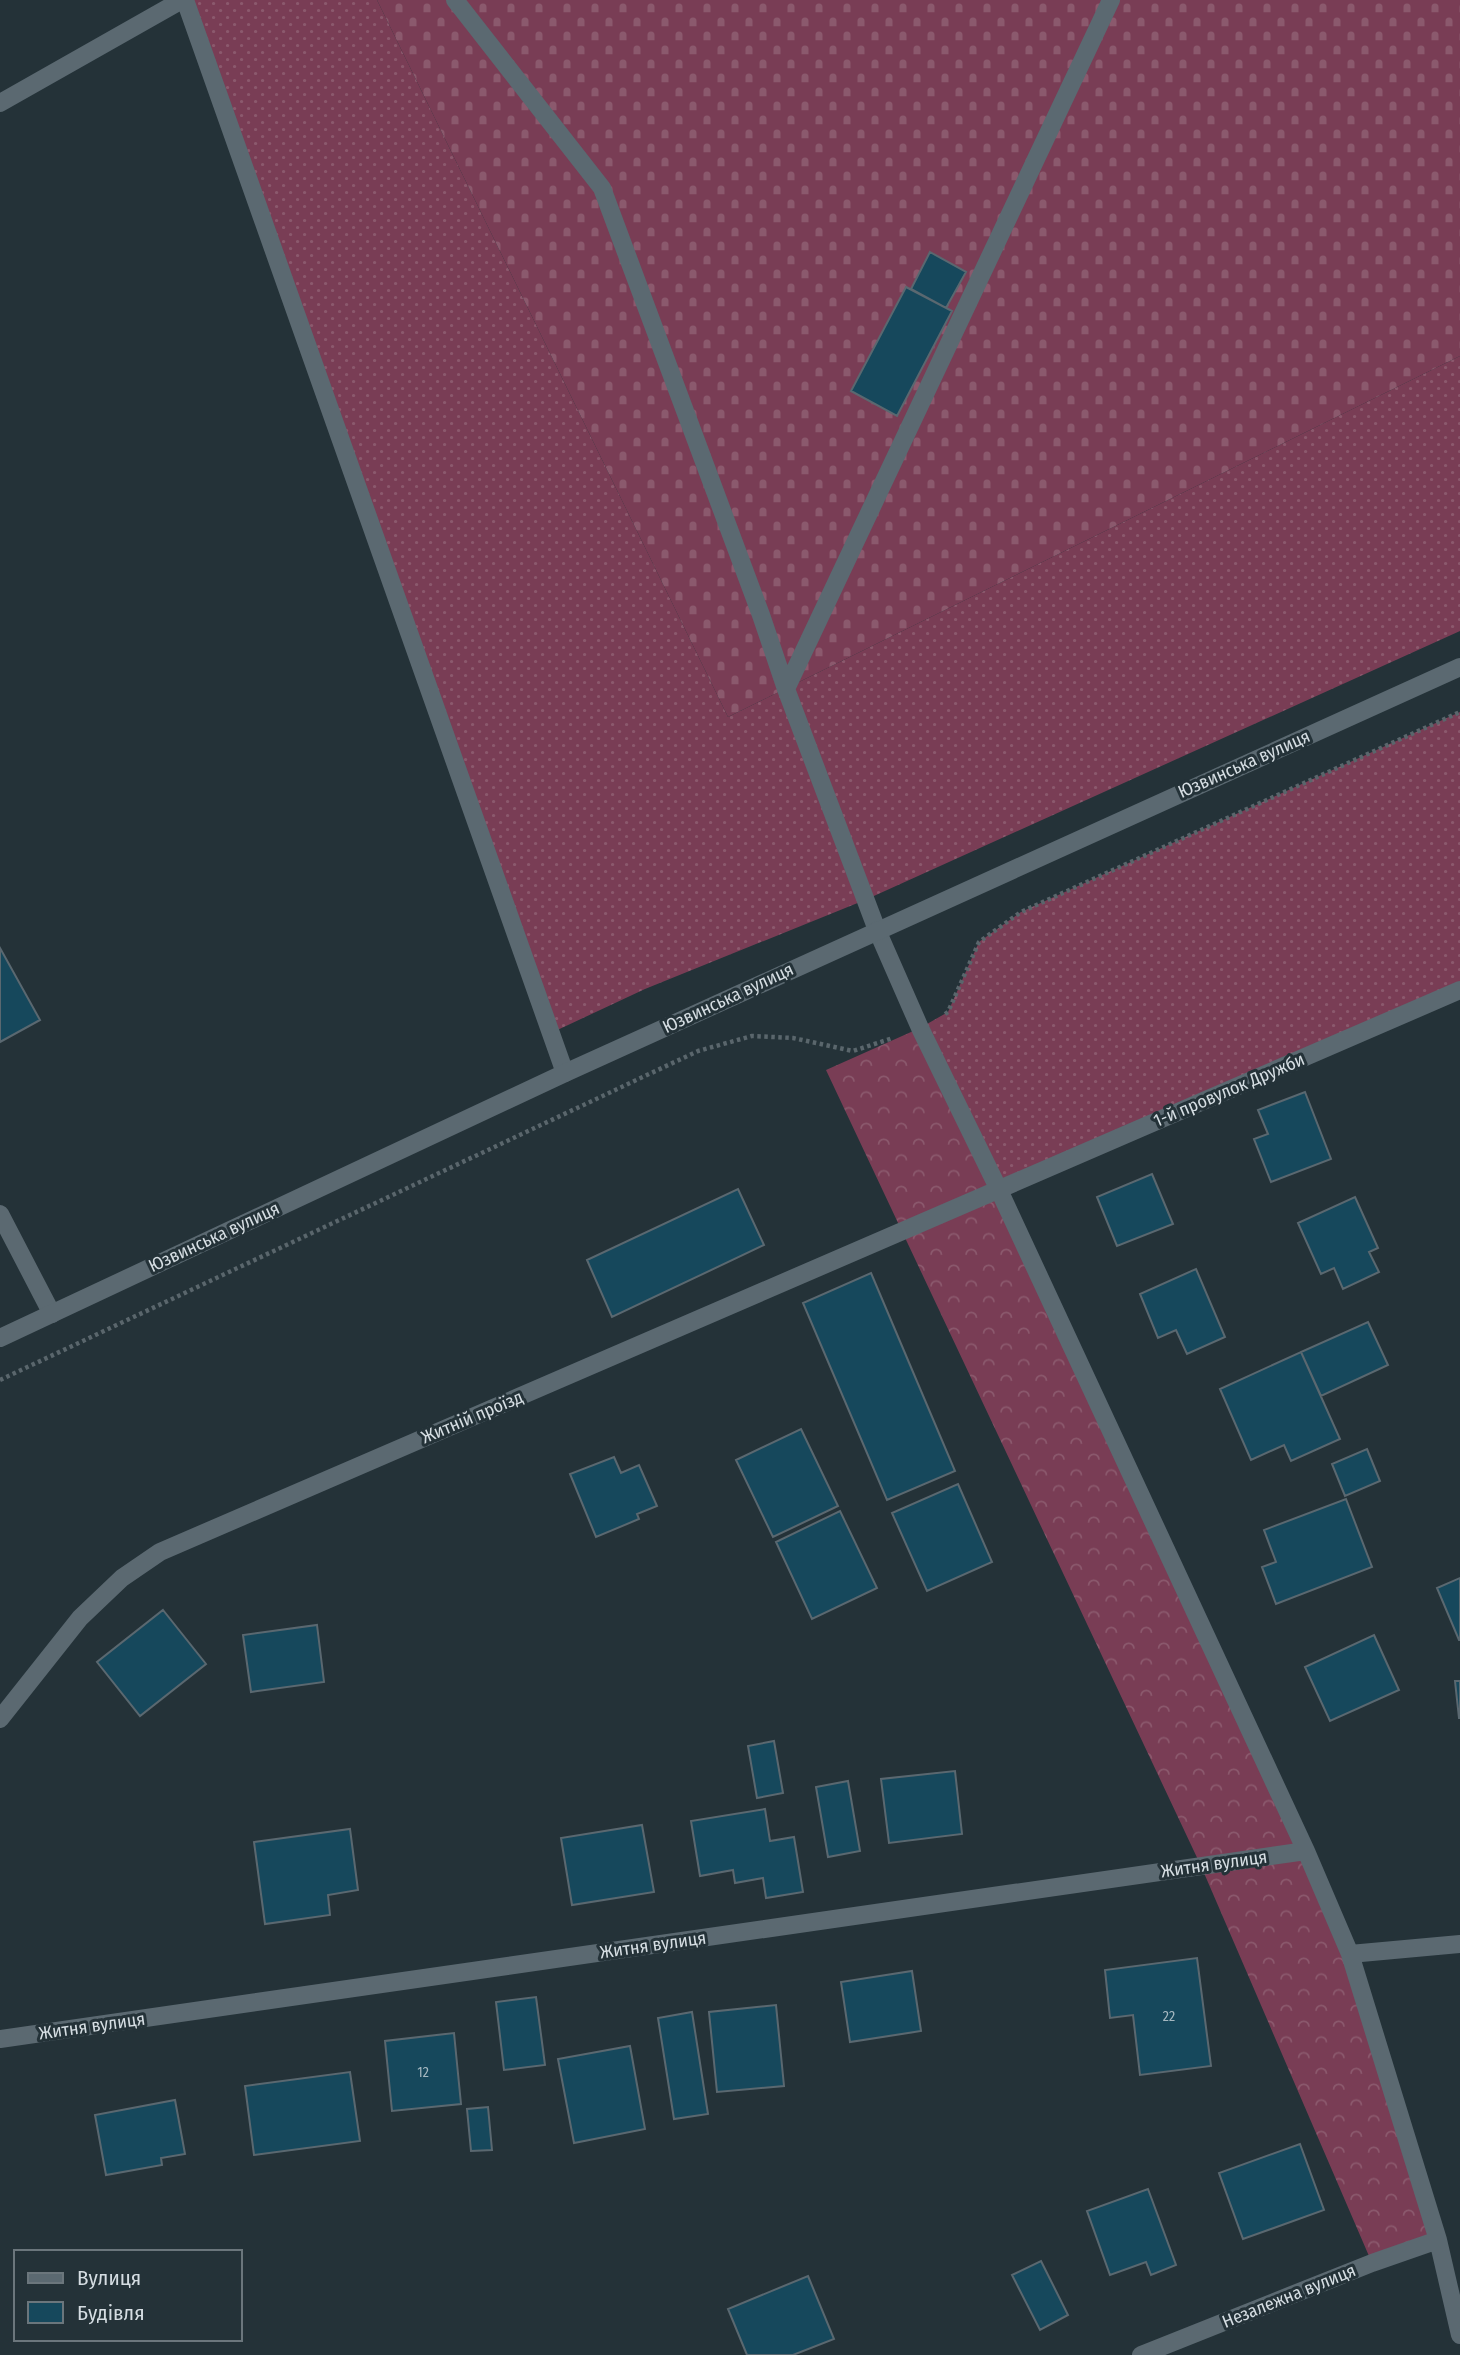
<svg xmlns="http://www.w3.org/2000/svg" width="1460" height="2355" font-family="'Fira Sans Condensed',sans-serif">
<style>
.grass{fill:url(#grass-dots)}
.forest{fill:url(#forest-crowns)}
.cemetery{fill:url(#cemetery-stones)}
.building{fill:#16485c;stroke:#5a6870;stroke-width:2}
.lines{fill:none;stroke-linecap:round;stroke-linejoin:round}
.path{stroke:#5a666c;stroke-width:4.5;stroke-dasharray:3.5 3.5;stroke-linecap:butt}
.service{stroke:#5b6971;stroke-width:18}
.minor{stroke:#5b6971;stroke-width:18}
.secondary{stroke:#5b6971;stroke-width:18}
.labels{text-anchor:middle;stroke-width:6;stroke-linejoin:round;paint-order:stroke}
.number-label{font-size:14px;fill:#a5b8c0}
.street-label{font-size:18px;fill:#d5dde2;stroke:#243238}
</style>
<defs>
<pattern id="grass-dots" width="8" height="8" patternUnits="userSpaceOnUse" patternTransform="scale(1.75)"><rect width="8" height="8" fill="#793d55"/><path d="M2 2h.1M6 6h.1" fill="none" stroke="#8b596d" stroke-width="1.8" stroke-linecap="round"/></pattern>
<pattern id="forest-crowns" width="20" height="18" patternUnits="userSpaceOnUse" patternTransform="scale(1.75)"><rect width="20" height="18" fill="#793d55"/><path d="M2 6a3 3 0 1 1 6 0M12 15a3 3 0 1 1 6 0" fill="none" stroke="#8b596d"/></pattern>
<pattern id="cemetery-stones" width="16" height="16" patternUnits="userSpaceOnUse" patternTransform="scale(1.75)"><rect width="16" height="16" fill="#793d55"/><path d="M2 7V4a2 2 0 0 1 4 0v3zM10 15v-3a2 2 0 0 1 4 0v3z" fill="#8b596d"/></pattern>
</defs>
<rect width="100%" height="100%" fill="#243238"/>
<path class="grass" d="M 185,0 L 377,0 L 728,717 L 1460,356 L 1460,631 L 865,900 L 645,989 L 551,1033 Z
M 1460,712 L 1460,990 L 999,1190 L 920,1028 L 948,1012 L 979,942 L 1021,912 Z"/>
<path class="forest" d="M 920,1028 L 1350,1954 L 1438,2240 L 1372,2263 L 1201,1866 L 826,1070 Z"/>
<path class="cemetery" d="M 377,0 L 1460,0 L 1460,356 L 728,717 Z"/>
<path class="building" d="M 930,252 L 966,272 L 946,308 L 911,289 Z
M 906,287 L 952,311 L 897,416 L 851,391 Z
M 0,948 L 40,1020 L 0,1042 Z
M 1305,1092 L 1331,1159 L 1271,1182 L 1254,1139 L 1268,1134 L 1258,1110 Z
M 1152,1174 L 1173,1224 L 1117,1246 L 1097,1197 Z
M 738,1189 L 764,1245 L 612,1317 L 587,1260 Z
M 1355,1197 L 1378,1248 L 1369,1252 L 1379,1272 L 1343,1289 L 1334,1268 L 1321,1274 L 1298,1223 Z
M 1196,1269 L 1225,1337 L 1187,1354 L 1176,1330 L 1158,1338 L 1140,1294 Z
M 871,1273 L 955,1471 L 887,1500 L 803,1303 Z
M 1368,1322 L 1388,1365 L 1321,1396 L 1301,1352 Z
M 1301,1352 L 1340,1439 L 1291,1461 L 1284,1445 L 1251,1460 L 1220,1389 Z
M 801,1429 L 838,1506 L 773,1537 L 736,1460 Z
M 1367,1449 L 1380,1481 L 1345,1496 L 1332,1464 Z
M 614,1457 L 621,1473 L 639,1465 L 657,1506 L 637,1514 L 639,1519 L 596,1537 L 570,1474 Z
M 958,1484 L 992,1562 L 927,1591 L 892,1513 Z
M 1346,1499 L 1372,1567 L 1276,1604 L 1262,1567 L 1276,1562 L 1264,1530 Z
M 840,1511 L 877,1588 L 812,1619 L 776,1542 Z
M 1460,1578 L 1460,1640 L 1459,1640 L 1437,1588 Z
M 163,1610 L 206,1664 L 140,1716 L 97,1662 Z
M 317,1625 L 324,1682 L 251,1692 L 243,1635 Z
M 1374,1635 L 1399,1690 L 1330,1721 L 1305,1667 Z
M 1455,1681 L 1460,1681 L 1460,1718 L 1459,1718 Z
M 774,1741 L 783,1793 L 757,1798 L 748,1746 Z
M 955,1771 L 962,1834 L 889,1843 L 881,1779 Z
M 848,1781 L 860,1851 L 828,1857 L 816,1787 Z
M 765,1809 L 770,1841 L 794,1837 L 803,1892 L 766,1898 L 763,1878 L 735,1883 L 733,1870 L 700,1876 L 691,1821 Z
M 642,1825 L 654,1892 L 572,1905 L 561,1838 Z
M 350,1829 L 358,1890 L 328,1895 L 330,1915 L 265,1924 L 254,1842 Z
M 1197,1958 L 1211,2066 L 1140,2075 L 1133,2015 L 1110,2018 L 1105,1970 Z
M 912,1971 L 921,2031 L 850,2042 L 841,1982 Z
M 536,1997 L 545,2065 L 504,2070 L 496,2002 Z
M 776,2005 L 784,2086 L 717,2092 L 709,2012 Z
M 692,2012 L 708,2114 L 674,2119 L 658,2018 Z
M 454,2033 L 461,2104 L 392,2111 L 385,2041 Z
M 630,2046 L 645,2129 L 574,2143 L 558,2059 Z
M 350,2072 L 360,2141 L 254,2155 L 245,2086 Z
M 175,2100 L 185,2154 L 161,2158 L 162,2165 L 106,2175 L 95,2115 Z
M 488,2107 L 492,2150 L 471,2151 L 467,2109 Z
M 1300,2144 L 1324,2210 L 1243,2239 L 1219,2173 Z
M 1148,2189 L 1176,2265 L 1151,2275 L 1146,2262 L 1110,2275 L 1087,2211 Z
M 1041,2261 L 1068,2315 L 1040,2330 L 1012,2275 Z
M 808,2276 L 834,2339 L 793,2355 L 747,2355 L 728,2309 Z"/>
<g class="lines">
<path class="path" d="M 945,1014 L 948,1012 L 979,942 L 1021,912 L 1460,712
M 0,1380 L 698,1051 L 752,1036 L 793,1038 L 853,1051 L 893,1038"/>
<path class="service" d="M 455,0 L 602,188 L 761,615 L 786,689
M 877,930 L 786,689 L 1111,0"/>
<path class="minor" d="M 185,0 L 565,1073
M 0,103 L 182,0
M 877,930 L 920,1028 L 999,1190 L 1306,1851 L 1350,1954 L 1438,2240 L 1460,2335
M 0,1214 L 52,1314
M 0,1719 L 80,1618 L 122,1578 L 160,1552 L 1460,990
M 1350,1954 L 1460,1944
M 0,2039 L 1306,1851
M 1141,2355 L 1372,2263 L 1438,2240"/>
<path class="secondary" d="M 0,1338 L 565,1073 L 1460,667"/>
</g>
<g class="labels">
<g class="number-label">
<text x="1169" y="2021">22</text>
<text x="423" y="2077">12</text>
</g>
<g class="street-label">
<text transform="translate(1244 764) rotate(-24)" y="6">Юзвинська вулиця</text>
<text transform="translate(728 998) rotate(-25)" y="6">Юзвинська вулиця</text>
<text transform="translate(1229 1090) rotate(-23)" y="6">1-й провулок Дружби</text>
<text transform="translate(214 1237) rotate(-25)" y="6">Юзвинська вулиця</text>
<text transform="translate(472 1417) rotate(-23)" y="6">Житній проїзд</text>
<text transform="translate(1214 1864) rotate(-8)" y="6">Житня вулиця</text>
<text transform="translate(653 1945) rotate(-8)" y="6">Житня вулиця</text>
<text transform="translate(92 2026) rotate(-8)" y="6">Житня вулиця</text>
<text transform="translate(1289 2296) rotate(-22)" y="6">Незалежна вулиця</text>
</g>
</g>
<rect x="14" y="2250" width="228" height="91" fill="#243238" stroke="#6b767c" stroke-width="2"/>
<rect x="28" y="2273" width="35" height="10" fill="#5b6971" stroke="#6b767c" stroke-width="2"/>
<text x="77" y="2285" font-size="21" fill="#d5dde2">Вулиця</text>
<rect x="28" y="2302" width="35" height="21" fill="#16485c" stroke="#6b767c" stroke-width="2"/>
<text x="77" y="2320" font-size="21" fill="#d5dde2">Будівля</text>
</svg>
